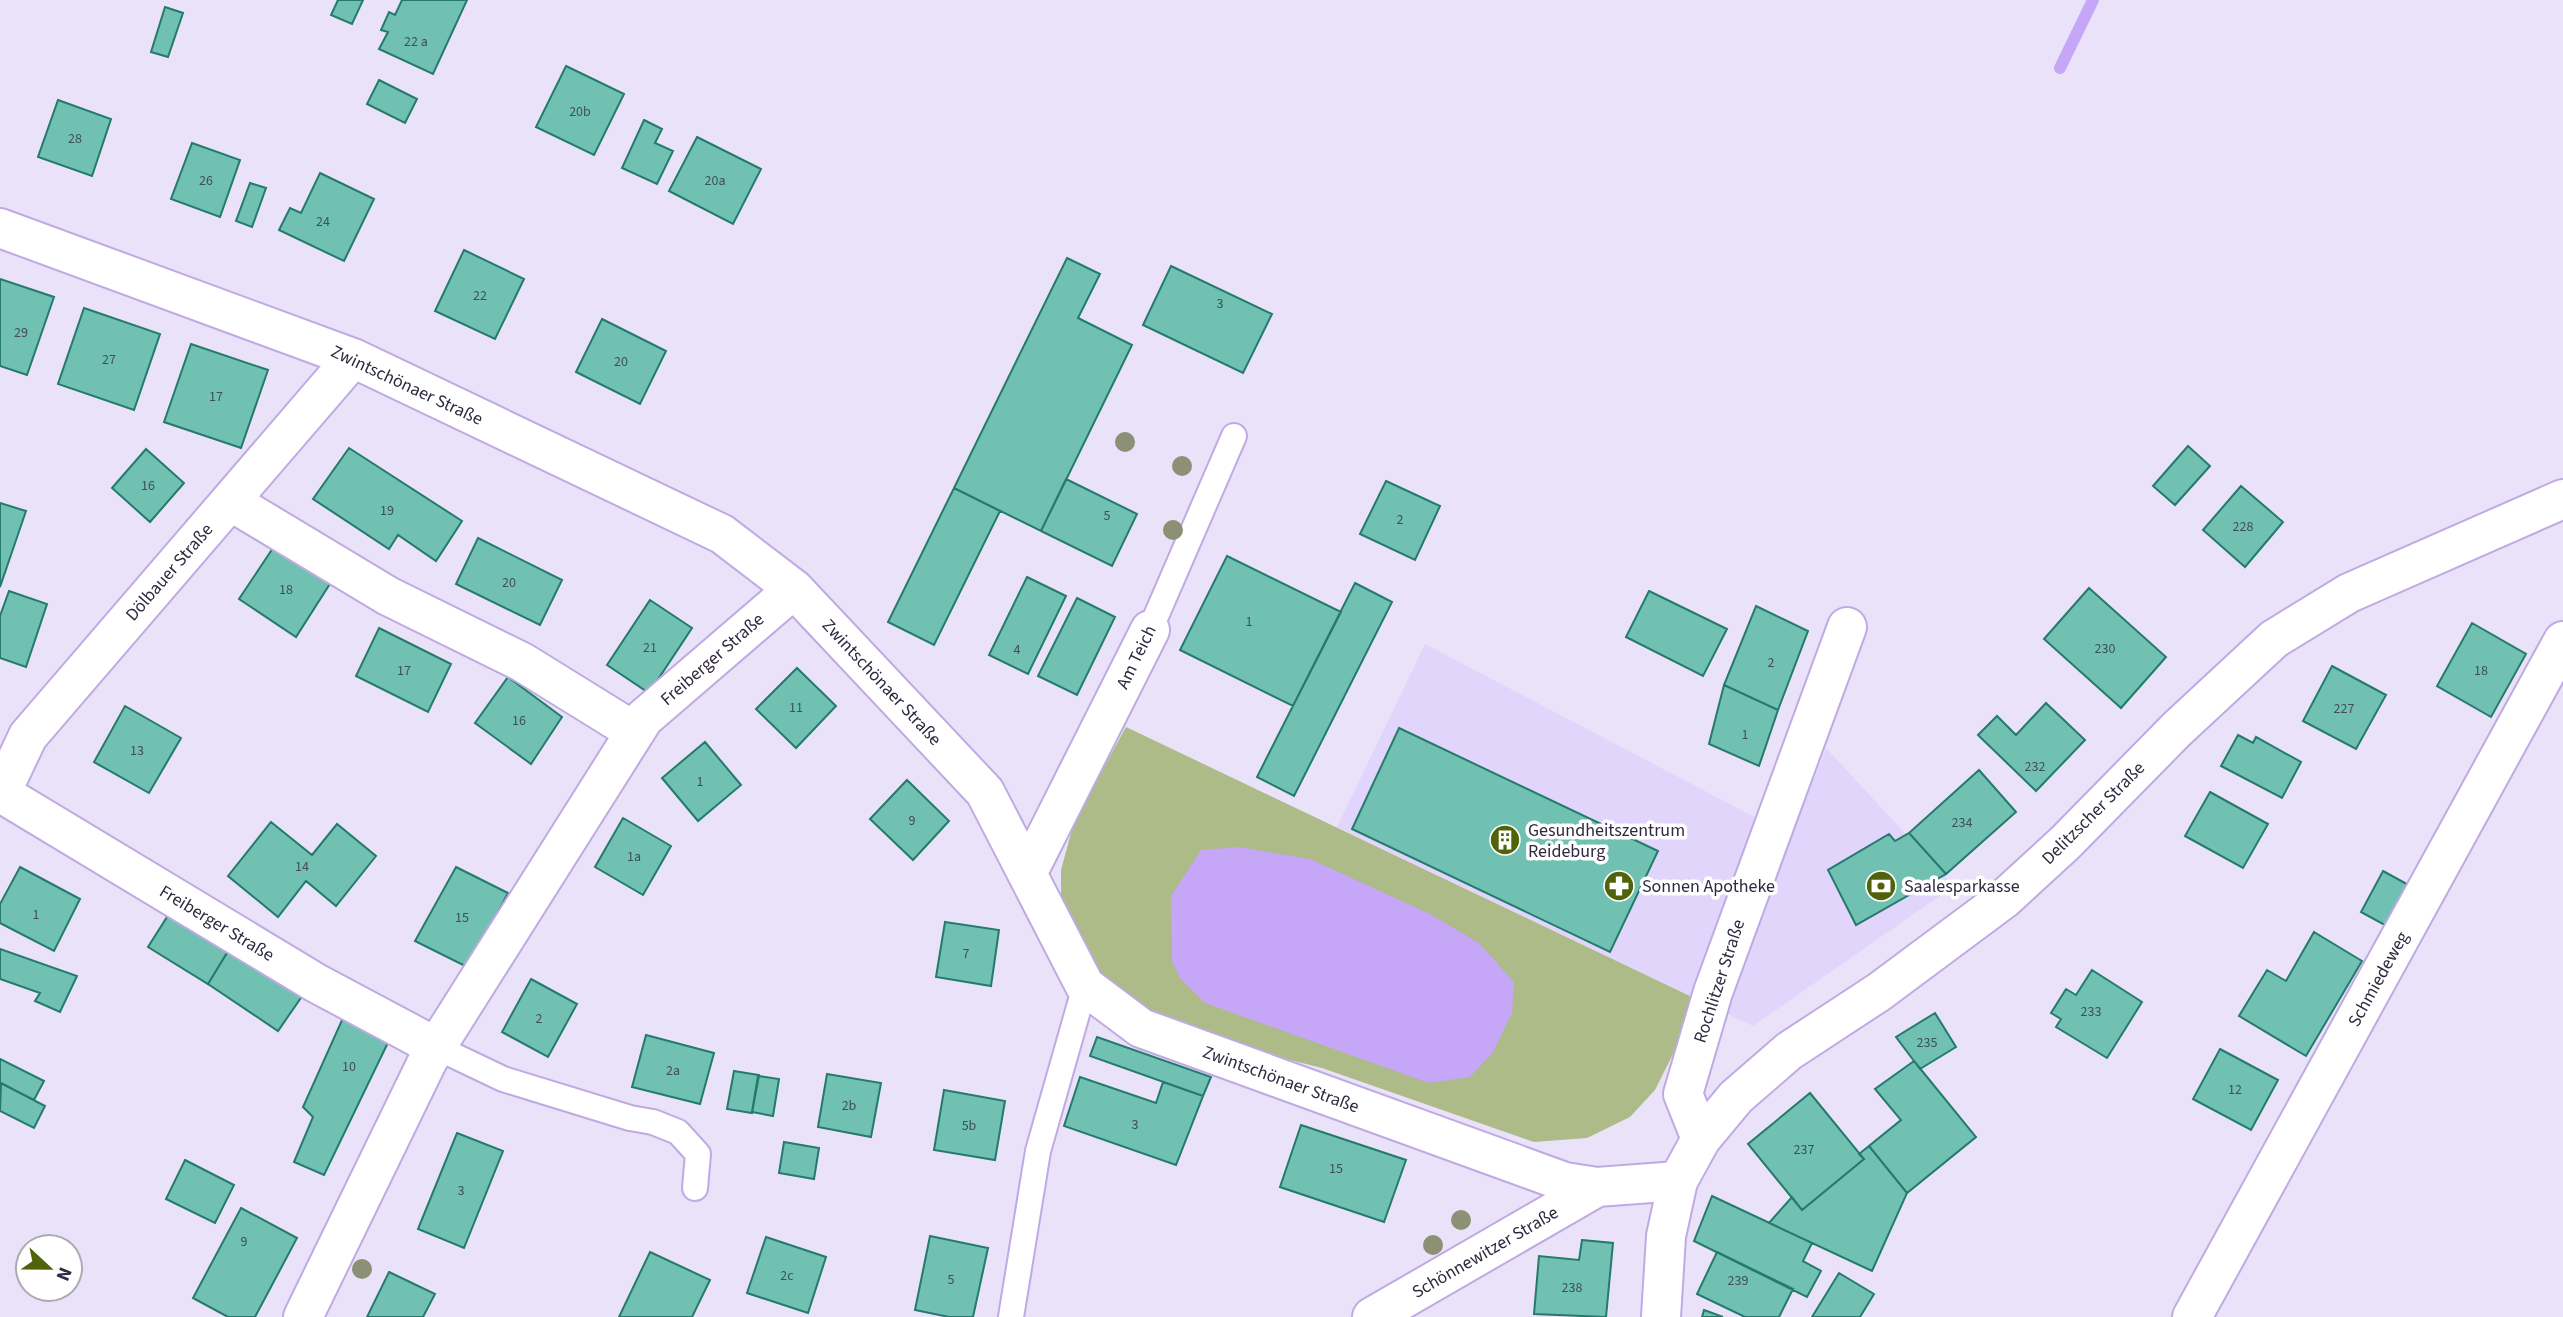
<svg xmlns="http://www.w3.org/2000/svg" width="2563" height="1317" font-family="'Source Sans 3',sans-serif">
<style>
.built{fill:#e2d5fc}
.green{fill:#acbb87}
.water{fill:#c5a6f7}
.lines{fill:none;stroke-linecap:round;stroke-linejoin:round}
.stream{stroke:#c5a6f7;stroke-width:12}
.building{fill:#70c1b2;stroke:#237a6d;stroke-width:2}
.service-casing{stroke:#bfaae3;stroke-width:28}
.minor-casing{stroke:#bfaae3;stroke-width:42}
.secondary-casing{stroke:#bfaae3;stroke-width:42}
.service{stroke:#fff;stroke-width:24}
.minor{stroke:#fff;stroke-width:38}
.secondary{stroke:#fff;stroke-width:38}
.tree{fill:#8c9075}
.labels{text-anchor:middle;stroke-width:7;stroke-linejoin:round;paint-order:stroke}
.number-label{font-size:14px;fill:#414e5c}
.street-label{font-size:18px;fill:#31283f;stroke:#fff}
.poi-label{font-size:18px;fill:#31283f;stroke:#fff;text-anchor:start}
</style>
<rect width="100%" height="100%" fill="#eae2f9"/>
<path class="built" d="M 1425,644 L 1766,823 L 1793,832 L 1826,748 L 1954,886 L 1753,1026 L 1337,827 Z"/>
<path class="green" d="M 1126,727 L 1692,997 L 1675,1050 L 1655,1090 L 1630,1117 L 1587,1138 L 1534,1142 L 1322,1068 L 1175,1031 L 1112,987 L 1076,943 L 1061,906 L 1061,870 L 1074,822 Z"/>
<path class="water" d="M 1239,847 L 1310,859 L 1430,914 L 1479,943 L 1514,982 L 1512,1013 L 1493,1052 L 1470,1077 L 1429,1083 L 1205,1003 L 1180,978 L 1172,961 L 1171,896 L 1201,850 Z"/>
<g class="lines">
<path class="stream" d="M 2060,68 L 2093,0"/>
</g>
<path class="building" d="M 338,0 L 363,0 L 352,24 L 331,15 Z
M 402,0 L 467,0 L 433,74 L 379,49 L 388,32 L 381,30 L 389,12 L 395,15 Z
M 165,7 L 183,13 L 168,57 L 151,52 Z
M 566,66 L 624,94 L 594,155 L 536,127 Z
M 379,80 L 417,99 L 405,123 L 367,104 Z
M 58,100 L 111,119 L 92,176 L 38,157 Z
M 644,120 L 662,129 L 655,143 L 673,151 L 657,184 L 622,168 Z
M 697,137 L 761,169 L 733,224 L 669,191 Z
M 192,143 L 240,160 L 220,217 L 171,199 Z
M 320,173 L 374,199 L 344,261 L 279,230 L 290,208 L 301,213 Z
M 250,183 L 266,188 L 252,227 L 236,221 Z
M 464,250 L 524,279 L 495,339 L 435,311 Z
M 1067,258 L 1100,274 L 1078,318 L 1132,345 L 1041,531 L 954,488 Z
M 1171,266 L 1272,314 L 1243,373 L 1143,325 Z
M 0,279 L 54,297 L 27,375 L 0,366 Z
M 84,308 L 160,334 L 134,410 L 58,384 Z
M 602,319 L 666,351 L 640,404 L 576,372 Z
M 191,344 L 268,370 L 241,448 L 164,422 Z
M 2188,446 L 2210,466 L 2175,505 L 2153,486 Z
M 349,448 L 462,521 L 436,561 L 398,535 L 389,549 L 313,499 Z
M 146,449 L 184,483 L 150,522 L 112,488 Z
M 1066,479 L 1137,514 L 1112,566 L 1041,531 Z
M 1386,481 L 1440,506 L 1415,560 L 1360,534 Z
M 2241,486 L 2283,522 L 2245,567 L 2203,530 Z
M 954,488 L 1000,511 L 934,645 L 888,622 Z
M 0,503 L 26,511 L 0,587 Z
M 478,538 L 562,580 L 540,625 L 456,584 Z
M 277,542 L 333,579 L 296,637 L 239,599 Z
M 1227,556 L 1341,612 L 1293,706 L 1180,650 Z
M 1027,577 L 1066,596 L 1028,674 L 989,655 Z
M 1355,583 L 1392,602 L 1294,796 L 1257,777 Z
M 2089,588 L 2166,657 L 2121,708 L 2044,639 Z
M 9,591 L 47,604 L 26,667 L 0,658 L 0,616 Z
M 1649,591 L 1727,629 L 1703,676 L 1626,637 Z
M 1077,598 L 1115,617 L 1077,695 L 1038,676 Z
M 650,600 L 692,628 L 649,693 L 607,665 Z
M 1756,606 L 1808,631 L 1778,710 L 1724,685 Z
M 2472,623 L 2526,654 L 2491,717 L 2437,686 Z
M 379,628 L 451,664 L 428,712 L 356,676 Z
M 2332,666 L 2386,695 L 2356,749 L 2303,721 Z
M 797,668 L 836,706 L 796,748 L 756,709 Z
M 508,677 L 562,717 L 531,764 L 475,723 Z
M 1724,685 L 1778,710 L 1759,766 L 1709,744 Z
M 2046,703 L 2085,740 L 2036,791 L 1978,735 L 1997,716 L 2016,735 Z
M 125,706 L 181,738 L 149,793 L 94,762 Z
M 1399,728 L 1658,851 L 1610,952 L 1352,829 Z
M 2238,735 L 2253,743 L 2256,737 L 2301,762 L 2282,798 L 2221,766 Z
M 705,742 L 741,785 L 698,821 L 662,778 Z
M 1979,770 L 2016,812 L 1946,874 L 1909,833 Z
M 907,780 L 949,821 L 913,860 L 870,819 Z
M 2210,792 L 2268,824 L 2243,868 L 2185,836 Z
M 623,818 L 671,846 L 643,895 L 595,867 Z
M 271,822 L 312,855 L 337,824 L 376,856 L 336,906 L 306,881 L 278,917 L 228,876 Z
M 1909,833 L 1946,874 L 1856,925 L 1828,870 L 1889,834 L 1895,841 Z
M 20,867 L 80,899 L 54,951 L 0,923 L 0,904 Z
M 456,867 L 508,893 L 469,968 L 415,941 Z
M 2383,871 L 2414,888 L 2392,929 L 2361,912 Z
M 174,906 L 233,943 L 208,984 L 148,947 Z
M 945,922 L 999,930 L 991,986 L 936,977 Z
M 2314,932 L 2362,961 L 2306,1056 L 2239,1016 L 2267,970 L 2286,981 Z
M 233,943 L 305,992 L 278,1031 L 208,984 Z
M 0,949 L 77,976 L 60,1012 L 35,1001 L 40,993 L 0,979 Z
M 2092,970 L 2142,1002 L 2107,1058 L 2056,1027 L 2061,1019 L 2051,1013 L 2066,989 L 2076,995 Z
M 531,979 L 577,1004 L 548,1057 L 502,1032 Z
M 347,1009 L 396,1026 L 324,1175 L 294,1162 L 313,1117 L 303,1107 Z
M 1935,1013 L 1956,1047 L 1920,1069 L 1896,1037 Z
M 646,1035 L 714,1053 L 700,1104 L 632,1087 Z
M 1097,1037 L 1211,1077 L 1203,1096 L 1090,1056 Z
M 2220,1049 L 2278,1080 L 2251,1130 L 2193,1099 Z
M 0,1059 L 44,1081 L 34,1100 L 0,1083 Z
M 1914,1061 L 1976,1137 L 1907,1193 L 1869,1146 L 1901,1120 L 1875,1089 Z
M 734,1071 L 759,1075 L 752,1113 L 727,1109 Z
M 827,1074 L 881,1083 L 871,1137 L 818,1127 Z
M 758,1076 L 779,1079 L 773,1116 L 752,1112 Z
M 1080,1077 L 1156,1103 L 1163,1082 L 1203,1096 L 1176,1165 L 1064,1126 Z
M 1,1083 L 45,1106 L 34,1128 L 0,1111 Z
M 944,1090 L 1005,1101 L 995,1160 L 934,1150 Z
M 1810,1093 L 1864,1159 L 1802,1210 L 1748,1144 Z
M 1301,1125 L 1406,1160 L 1384,1222 L 1280,1187 Z
M 457,1133 L 503,1151 L 464,1248 L 418,1229 Z
M 784,1142 L 819,1148 L 814,1179 L 779,1173 Z
M 1869,1146 L 1907,1193 L 1872,1271 L 1769,1223 L 1792,1197 L 1802,1210 L 1864,1159 L 1859,1154 Z
M 185,1160 L 234,1185 L 215,1223 L 166,1199 Z
M 1712,1196 L 1812,1243 L 1803,1261 L 1821,1271 L 1807,1297 L 1694,1241 Z
M 241,1208 L 297,1238 L 255,1317 L 228,1317 L 193,1298 Z
M 930,1236 L 988,1248 L 973,1317 L 949,1317 L 915,1310 Z
M 766,1237 L 826,1257 L 808,1313 L 747,1293 Z
M 1582,1240 L 1613,1243 L 1606,1317 L 1534,1314 L 1539,1256 L 1579,1260 Z
M 650,1252 L 710,1280 L 692,1317 L 619,1317 Z
M 1717,1252 L 1793,1289 L 1779,1317 L 1745,1317 L 1697,1294 Z
M 389,1272 L 435,1294 L 423,1317 L 367,1317 Z
M 1839,1273 L 1874,1294 L 1860,1317 L 1812,1317 Z
M 1704,1310 L 1723,1317 L 1702,1317 Z"/>
<g class="lines">
<g class="service-casing">
<path id="service" d="M 1150,630 L 1234,436
M 436,1047 L 503,1079 L 630,1118 L 653,1122 L 678,1132 L 698,1154 L 695,1188
M 1011,1317 L 1038,1151 L 1085,986"/>
</g>
<g class="minor-casing">
<path id="minor" d="M 0,228 L 353,358 L 722,534 L 794,589 L 985,792 L 1085,986 L 1141,1028 L 1565,1182 L 1597,1187 L 1678,1181
M 230,501 L 388,596 L 522,662 L 635,732
M 1,793 L 316,983 L 436,1047
M 0,795 L 28,736 L 353,358
M 1028,872 L 1150,630
M 1701,1139 L 1683,1094 L 1713,992 L 1847,627
M 303,1317 L 428,1060 L 644,718 L 794,589
M 1372,1317 L 1597,1187
M 2192,1317 L 2563,641"/>
</g>
<g class="secondary-casing">
<path id="secondary" d="M 1661,1317 L 1666,1236 L 1678,1181 L 1701,1139 L 1736,1097 L 1789,1051 L 1879,992 L 2004,899 L 2065,843 L 2177,729 L 2274,639 L 2349,593 L 2563,499"/>
</g>
<use href="#service" class="service"/>
<use href="#minor" class="minor"/>
<use href="#secondary" class="secondary"/>
</g>
<g class="tree">
<circle cx="1125" cy="442" r="10"/>
<circle cx="1182" cy="466" r="10"/>
<circle cx="1173" cy="530" r="10"/>
<circle cx="1461" cy="1220" r="10"/>
<circle cx="1433" cy="1245" r="10"/>
<circle cx="362" cy="1269" r="10"/>
</g>
<defs>
<g id="building-disc" transform="scale(1.575)"><circle r="9.5" fill="#51630a" stroke="#fff"/><path d="M-4-6H4V6H1V3H-1V6H-4ZM-2.5-4.3h1.7v1.8h-1.7ZM.8-4.3h1.7v1.8H.8ZM-2.5-1h1.7V.8h-1.7ZM.8-1h1.7V.8H.8Z" fill="#fff"/></g>
<g id="pharmacy-disc" transform="scale(1.575)"><circle r="9.5" fill="#51630a" stroke="#fff"/><path d="M-2-6h4v4h4v4h-4v4h-4v-4h-4v-4h4Z" fill="#fff"/></g>
<g id="bank-disc" transform="scale(1.575)"><circle r="9.5" fill="#51630a" stroke="#fff"/><path d="M-6-4H6V4H-6ZM0-2.3a2.3 2.3 0 1 0 0 4.6a2.3 2.3 0 1 0 0-4.6Z" fill="#fff"/></g>
</defs>
<g fill-rule="evenodd">
<use href="#building-disc" x="1505" y="840"/>
<use href="#pharmacy-disc" x="1619" y="886"/>
<use href="#bank-disc" x="1881" y="886"/>
</g>
<g class="labels">
<g class="number-label">
<text x="416" y="46">22 a</text>
<text x="580" y="116">20b</text>
<text x="75" y="143">28</text>
<text x="206" y="185">26</text>
<text x="715" y="185">20a</text>
<text x="323" y="226">24</text>
<text x="480" y="300">22</text>
<text x="1220" y="308">3</text>
<text x="21" y="337">29</text>
<text x="109" y="364">27</text>
<text x="621" y="366">20</text>
<text x="216" y="401">17</text>
<text x="148" y="490">16</text>
<text x="387" y="515">19</text>
<text x="1107" y="520">5</text>
<text x="1400" y="524">2</text>
<text x="2243" y="531">228</text>
<text x="509" y="587">20</text>
<text x="286" y="594">18</text>
<text x="1249" y="626">1</text>
<text x="650" y="652">21</text>
<text x="2105" y="653">230</text>
<text x="1017" y="654">4</text>
<text x="1771" y="667">2</text>
<text x="404" y="675">17</text>
<text x="2481" y="675">18</text>
<text x="796" y="712">11</text>
<text x="2344" y="713">227</text>
<text x="519" y="725">16</text>
<text x="1745" y="739">1</text>
<text x="137" y="755">13</text>
<text x="2035" y="771">232</text>
<text x="700" y="786">1</text>
<text x="912" y="825">9</text>
<text x="1962" y="827">234</text>
<text x="634" y="861">1a</text>
<text x="302" y="871">14</text>
<text x="36" y="919">1</text>
<text x="462" y="922">15</text>
<text x="966" y="958">7</text>
<text x="2091" y="1016">233</text>
<text x="539" y="1023">2</text>
<text x="1927" y="1047">235</text>
<text x="349" y="1071">10</text>
<text x="673" y="1075">2a</text>
<text x="2235" y="1094">12</text>
<text x="849" y="1110">2b</text>
<text x="1135" y="1129">3</text>
<text x="969" y="1130">5b</text>
<text x="1804" y="1154">237</text>
<text x="1336" y="1173">15</text>
<text x="461" y="1195">3</text>
<text x="244" y="1246">9</text>
<text x="787" y="1280">2c</text>
<text x="951" y="1284">5</text>
<text x="1738" y="1285">239</text>
<text x="1572" y="1292">238</text>
</g>
<g class="street-label">
<text transform="translate(407 385) rotate(25)" y="6">Zwintschönaer Straße</text>
<text transform="translate(169 572) rotate(-49)" y="6">Dölbauer Straße</text>
<text transform="translate(1136 657) rotate(-64)" y="6">Am Teich</text>
<text transform="translate(712 659) rotate(-41)" y="6">Freiberger Straße</text>
<text transform="translate(882 682) rotate(47)" y="6">Zwintschönaer Straße</text>
<text transform="translate(2093 813) rotate(-45)" y="6">Delitzscher Straße</text>
<text transform="translate(217 923) rotate(31)" y="6">Freiberger Straße</text>
<text transform="translate(2378 979) rotate(-61)" y="6">Schmiedeweg</text>
<text transform="translate(1719 981) rotate(-72)" y="6">Rochlitzer Straße</text>
<text transform="translate(1281 1079) rotate(20)" y="6">Zwintschönaer Straße</text>
<text transform="translate(1485 1252) rotate(-30)" y="6">Schönnewitzer Straße</text>
</g>
<g class="poi-label">
<text x="1528" y="836">Gesundheitszentrum<tspan x="1528" dy="21">Reideburg</tspan></text>
<text x="1642" y="892">Sonnen Apotheke</text>
<text x="1904" y="892">Saalesparkasse</text>
</g>
</g>
<g transform="translate(49 1268) rotate(112)"><circle r="33" fill="#ffffff" stroke="#ada9b2" stroke-width="2"/>
<path d="M0-5L12 26L0 18L-12 26Z" fill="#51630a"/>
<text y="-10" font-size="19" font-weight="bold" text-anchor="middle" fill="#31283f">N</text>
</g>
</svg>
